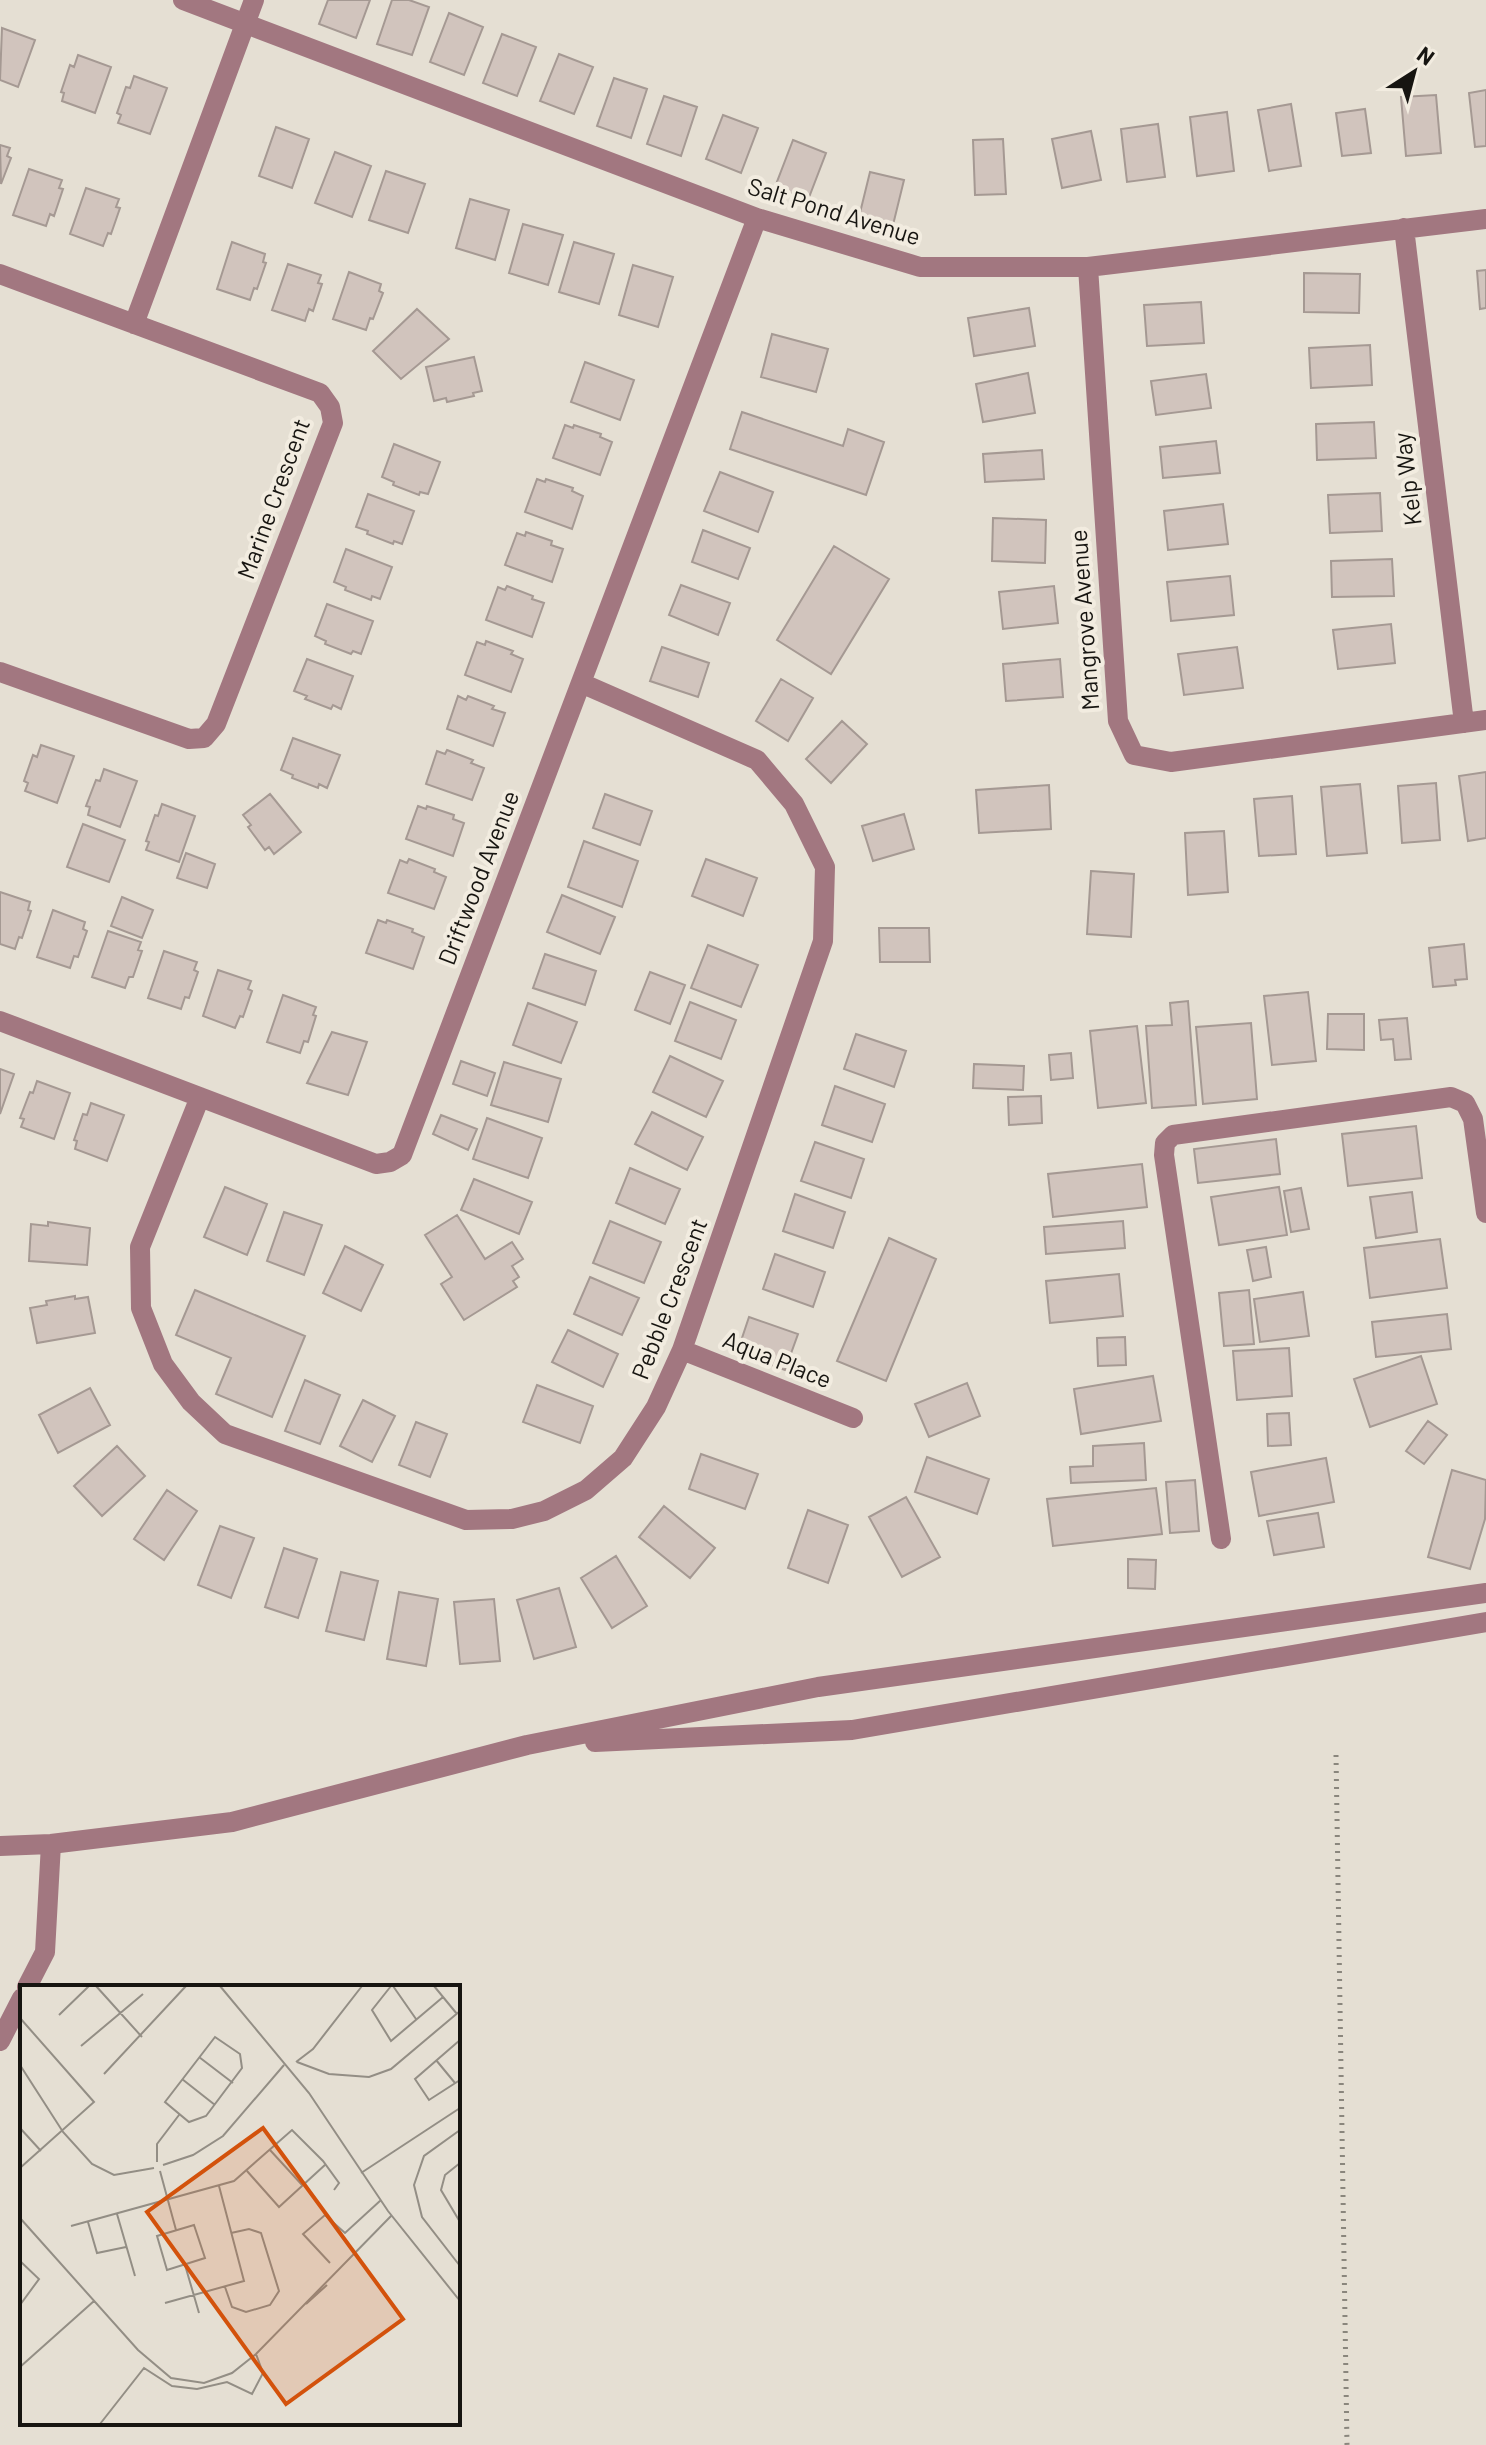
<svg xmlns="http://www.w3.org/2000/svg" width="1486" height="2445" font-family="Barlow,sans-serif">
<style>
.building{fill:#d1c4bd;stroke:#a59993;stroke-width:2}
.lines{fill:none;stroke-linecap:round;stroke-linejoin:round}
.path{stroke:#8a867d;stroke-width:5;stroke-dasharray:2 6;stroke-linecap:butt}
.minor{stroke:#a27780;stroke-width:20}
.labels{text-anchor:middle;stroke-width:8;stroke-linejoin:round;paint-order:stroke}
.street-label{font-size:24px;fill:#171511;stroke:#f2ece0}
.inset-road{fill:none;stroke:#938e85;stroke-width:2}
.view{fill:#d3520c;fill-opacity:0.15;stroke:#d3520c;stroke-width:4}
.inset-edge{fill:none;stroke:#171511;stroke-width:4}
</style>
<rect width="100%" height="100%" fill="#e5dfd3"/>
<path class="building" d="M 328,0 L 370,0 L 356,38 L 319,24 Z
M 392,0 L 409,0 L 429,7 L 412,55 L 377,44 Z
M 449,13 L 483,27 L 464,75 L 430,62 Z
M 2,28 L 35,40 L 18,87 L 0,80 Z
M 502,34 L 536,47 L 517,96 L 483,83 Z
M 559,54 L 593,67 L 574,114 L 540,101 Z
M 78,55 L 111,67 L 95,113 L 62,101 L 64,93 L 61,92 L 70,65 L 74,67 Z
M 134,76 L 167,88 L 150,134 L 118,123 L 121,115 L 117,113 L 126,87 L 130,88 Z
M 614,78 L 647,89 L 631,138 L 597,126 Z
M 1486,90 L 1486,146 L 1475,147 L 1469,93 Z
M 1436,95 L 1441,153 L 1406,156 L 1401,97 Z
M 664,96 L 697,107 L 681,156 L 647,144 Z
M 1291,104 L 1301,166 L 1269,171 L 1258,110 Z
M 1365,109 L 1371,153 L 1342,156 L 1336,113 Z
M 1227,112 L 1234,171 L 1197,176 L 1190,117 Z
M 723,115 L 758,128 L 741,173 L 706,159 Z
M 1158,124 L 1165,177 L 1127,182 L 1121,129 Z
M 276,127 L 309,139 L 292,188 L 259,176 Z
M 1091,131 L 1101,180 L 1062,188 L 1052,139 Z
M 1003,139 L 1006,194 L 975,195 L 973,140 Z
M 793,140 L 826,153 L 808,200 L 775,187 Z
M 0,145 L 10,148 L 7,156 L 11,158 L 1,184 Z
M 335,152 L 371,166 L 352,217 L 315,203 Z
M 29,169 L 62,180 L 59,188 L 63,189 L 54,216 L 50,214 L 46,226 L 13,215 Z
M 386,171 L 425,184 L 408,233 L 369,220 Z
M 870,172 L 904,180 L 892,229 L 858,221 Z
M 86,188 L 119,199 L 116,207 L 120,208 L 111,234 L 108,233 L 103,246 L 70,234 Z
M 470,199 L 509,210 L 495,260 L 456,248 Z
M 523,224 L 563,235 L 548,285 L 509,273 Z
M 232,242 L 265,254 L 263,262 L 266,263 L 257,289 L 254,288 L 250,300 L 217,289 Z
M 574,242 L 614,254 L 599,304 L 559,292 Z
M 288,264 L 321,275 L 318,283 L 322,284 L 313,311 L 309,309 L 305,321 L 272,310 Z
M 633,265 L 673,277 L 658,327 L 619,315 Z
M 1486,270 L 1486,308 L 1480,309 L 1477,271 Z
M 349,272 L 381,284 L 379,291 L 383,293 L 373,319 L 370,318 L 366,330 L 333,319 Z
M 1304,273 L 1360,274 L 1359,313 L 1304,312 Z
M 1201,302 L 1204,343 L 1147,346 L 1144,305 Z
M 1029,308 L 1035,346 L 974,356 L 968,318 Z
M 417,309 L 449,339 L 401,379 L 373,351 Z
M 772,334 L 828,349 L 816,392 L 761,377 Z
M 1370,345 L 1372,385 L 1311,388 L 1309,348 Z
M 474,357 L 482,391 L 473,393 L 474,396 L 447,402 L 446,398 L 434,401 L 426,367 Z
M 585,362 L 634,380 L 620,420 L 571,402 Z
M 1028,373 L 1035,413 L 983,422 L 976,384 Z
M 1206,374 L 1211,408 L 1156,415 L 1151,381 Z
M 742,412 L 843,446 L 848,429 L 884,442 L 866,495 L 730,449 Z
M 1374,422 L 1376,458 L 1317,460 L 1316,424 Z
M 565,425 L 573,428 L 574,425 L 601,434 L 600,437 L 612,442 L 600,475 L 553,458 Z
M 1216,441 L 1220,473 L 1163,478 L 1160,447 Z
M 394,444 L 440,462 L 428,494 L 420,492 L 419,495 L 393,485 L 394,482 L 382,477 Z
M 1042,450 L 1044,479 L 985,482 L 983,454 Z
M 720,472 L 773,492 L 758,532 L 704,511 Z
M 537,479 L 545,482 L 546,479 L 573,488 L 572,491 L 583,496 L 572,529 L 525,512 Z
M 1380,493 L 1382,531 L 1330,533 L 1328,495 Z
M 368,494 L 414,511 L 402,544 L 394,541 L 393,544 L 367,534 L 368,531 L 356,527 Z
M 1223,504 L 1228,544 L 1168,550 L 1164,511 Z
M 993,518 L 1046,520 L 1045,563 L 992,561 Z
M 703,530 L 750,548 L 738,579 L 692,562 Z
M 526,532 L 552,541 L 551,545 L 563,549 L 552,582 L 505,565 L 517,533 L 525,536 Z
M 834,546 L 889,579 L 831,674 L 777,640 Z
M 346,549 L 392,567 L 380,599 L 372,596 L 371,600 L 345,590 L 346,587 L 334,582 Z
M 1392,559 L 1394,596 L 1332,597 L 1331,561 Z
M 1230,576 L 1234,615 L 1171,621 L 1167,582 Z
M 681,585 L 730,603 L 718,635 L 669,615 Z
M 507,586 L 533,596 L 532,599 L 544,603 L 532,637 L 486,620 L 498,587 L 505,590 Z
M 1054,586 L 1058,623 L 1003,629 L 999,592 Z
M 327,604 L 373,621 L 361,654 L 353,651 L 351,654 L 325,644 L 326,641 L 315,636 Z
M 1391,624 L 1395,663 L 1338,669 L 1333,630 Z
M 486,641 L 513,651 L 511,654 L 523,659 L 511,692 L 465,675 L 477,642 L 485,645 Z
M 662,647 L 709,663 L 698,697 L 650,681 Z
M 1237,647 L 1243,688 L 1184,695 L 1178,654 Z
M 307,659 L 353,676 L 341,709 L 333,705 L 331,709 L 305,699 L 307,696 L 294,691 Z
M 1060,659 L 1063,697 L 1006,701 L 1003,664 Z
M 781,679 L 813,698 L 788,741 L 756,721 Z
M 458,696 L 466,700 L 468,696 L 494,706 L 492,709 L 505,713 L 493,746 L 447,729 Z
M 842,721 L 867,744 L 831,783 L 806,759 Z
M 293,738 L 340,755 L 327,788 L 319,784 L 318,788 L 292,778 L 293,775 L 281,770 Z
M 41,745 L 74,756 L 57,803 L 25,791 L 28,783 L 24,781 L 33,755 L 37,757 Z
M 447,750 L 473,760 L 471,763 L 484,768 L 472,800 L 426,784 L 437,751 L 445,754 Z
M 104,769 L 137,781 L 120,827 L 88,815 L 90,807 L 86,806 L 96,780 L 100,781 Z
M 1486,772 L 1486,838 L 1468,841 L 1459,776 Z
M 1436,783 L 1440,840 L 1402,843 L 1398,786 Z
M 1360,784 L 1367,853 L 1327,856 L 1321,787 Z
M 1049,785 L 1051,829 L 979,833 L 976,790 Z
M 270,794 L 301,832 L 274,854 L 269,847 L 265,850 L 248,827 L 251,825 L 243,815 Z
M 605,794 L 652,811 L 640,845 L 593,828 Z
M 1292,796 L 1296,854 L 1259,856 L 1254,799 Z
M 162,804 L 195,816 L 179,862 L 146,850 L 149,842 L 146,841 L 155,815 L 158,816 Z
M 418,806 L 426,809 L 427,806 L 454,815 L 453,819 L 464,823 L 453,856 L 406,839 Z
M 904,814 L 914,849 L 873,861 L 862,826 Z
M 83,824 L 125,840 L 109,882 L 67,867 Z
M 1224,831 L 1228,892 L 1188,895 L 1185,833 Z
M 584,841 L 638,861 L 622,907 L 568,887 Z
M 186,853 L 215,864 L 207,888 L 177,878 Z
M 409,859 L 435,869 L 434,872 L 446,877 L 434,909 L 388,893 L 400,860 L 407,863 Z
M 706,859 L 757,878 L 743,916 L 692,896 Z
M 1091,871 L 1134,874 L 1131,937 L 1087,934 Z
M 0,892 L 30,902 L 28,910 L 31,911 L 22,938 L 19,937 L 15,949 L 0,944 Z
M 562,895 L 615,917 L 600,954 L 547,932 Z
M 122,897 L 153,910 L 142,938 L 111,926 Z
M 53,910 L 85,922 L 83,929 L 87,931 L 78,957 L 74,956 L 70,968 L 37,957 Z
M 378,920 L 386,923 L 387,920 L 413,929 L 412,932 L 424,937 L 413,969 L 366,953 Z
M 879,928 L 929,928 L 930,962 L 880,962 Z
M 108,931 L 141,942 L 138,950 L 142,951 L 133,977 L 129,977 L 125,988 L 92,977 Z
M 1464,944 L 1467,979 L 1455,980 L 1456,985 L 1433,987 L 1429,948 Z
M 708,945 L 758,965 L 741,1007 L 691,988 Z
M 164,951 L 197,962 L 194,970 L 198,972 L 189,998 L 185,997 L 181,1009 L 148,998 Z
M 545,954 L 596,971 L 585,1005 L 533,988 Z
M 218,970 L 251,981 L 248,989 L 252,991 L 243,1017 L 240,1016 L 235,1028 L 203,1016 Z
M 650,972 L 685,985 L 670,1024 L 635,1010 Z
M 1308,992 L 1316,1061 L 1272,1065 L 1264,996 Z
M 283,995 L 316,1007 L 313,1015 L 316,1016 L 308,1042 L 304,1041 L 300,1053 L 267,1042 Z
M 1188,1001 L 1196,1105 L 1152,1108 L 1146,1026 L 1172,1025 L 1170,1003 Z
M 690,1002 L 736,1020 L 721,1059 L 675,1041 Z
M 528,1003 L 577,1022 L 561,1063 L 513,1045 Z
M 1328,1014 L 1364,1014 L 1364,1050 L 1327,1049 Z
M 1407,1018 L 1411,1059 L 1395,1060 L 1393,1039 L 1381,1040 L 1379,1020 Z
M 1251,1023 L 1257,1099 L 1203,1104 L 1196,1027 Z
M 1137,1026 L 1146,1103 L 1098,1108 L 1090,1031 Z
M 332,1032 L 367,1042 L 348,1095 L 307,1083 Z
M 856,1034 L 906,1051 L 894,1087 L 844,1069 Z
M 1071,1053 L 1073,1078 L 1051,1080 L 1049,1055 Z
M 670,1056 L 723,1081 L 706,1117 L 653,1092 Z
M 461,1061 L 495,1073 L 487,1096 L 453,1084 Z
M 504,1062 L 561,1079 L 548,1122 L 491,1105 Z
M 974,1064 L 1024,1066 L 1023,1090 L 973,1088 Z
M 0,1069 L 14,1074 L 0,1114 Z
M 37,1081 L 70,1093 L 54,1139 L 21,1127 L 24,1119 L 20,1118 L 30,1092 L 33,1093 Z
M 835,1086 L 885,1104 L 872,1142 L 822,1125 Z
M 1041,1096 L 1042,1123 L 1009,1125 L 1008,1097 Z
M 91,1103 L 124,1115 L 107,1161 L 75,1149 L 77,1141 L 74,1140 L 83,1114 L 87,1115 Z
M 652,1112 L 703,1137 L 687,1170 L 635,1144 Z
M 441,1115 L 477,1129 L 468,1150 L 433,1134 Z
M 487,1118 L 542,1138 L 528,1178 L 473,1159 Z
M 1416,1126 L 1422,1178 L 1348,1186 L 1342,1134 Z
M 1276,1139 L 1280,1174 L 1198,1183 L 1194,1149 Z
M 815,1142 L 864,1159 L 851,1198 L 801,1181 Z
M 1142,1164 L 1147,1207 L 1053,1217 L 1048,1174 Z
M 630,1168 L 680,1189 L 665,1224 L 616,1203 Z
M 474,1179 L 532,1202 L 519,1234 L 461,1210 Z
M 225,1187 L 267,1204 L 247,1255 L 204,1237 Z
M 1279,1187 L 1287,1235 L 1219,1245 L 1211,1197 Z
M 1301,1188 L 1309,1229 L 1291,1232 L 1284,1191 Z
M 1412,1192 L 1417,1232 L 1376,1238 L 1370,1197 Z
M 795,1194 L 845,1212 L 833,1248 L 783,1231 Z
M 284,1212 L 322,1225 L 304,1275 L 267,1261 Z
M 457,1215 L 485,1259 L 512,1242 L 523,1259 L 512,1266 L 519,1277 L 513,1281 L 517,1287 L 464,1320 L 441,1284 L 452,1277 L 425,1235 Z
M 610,1221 L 661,1242 L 644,1283 L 593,1263 Z
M 1123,1221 L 1125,1248 L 1046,1254 L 1044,1227 Z
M 48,1222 L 90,1228 L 87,1265 L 29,1261 L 31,1224 L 48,1226 Z
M 889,1238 L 936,1259 L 886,1381 L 837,1361 Z
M 1440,1239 L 1447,1288 L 1370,1298 L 1364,1248 Z
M 345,1246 L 383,1265 L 361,1311 L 323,1293 Z
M 1266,1247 L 1271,1277 L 1253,1281 L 1247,1250 Z
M 775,1254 L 825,1272 L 813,1307 L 763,1289 Z
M 1119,1274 L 1123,1316 L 1050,1323 L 1046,1281 Z
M 590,1277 L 639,1298 L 622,1335 L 574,1314 Z
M 195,1290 L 305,1336 L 272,1417 L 216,1394 L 231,1358 L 176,1335 Z
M 1249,1290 L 1254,1344 L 1224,1346 L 1219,1293 Z
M 1303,1292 L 1309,1336 L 1260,1342 L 1254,1299 Z
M 75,1296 L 75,1299 L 88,1297 L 95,1333 L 37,1343 L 30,1308 L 47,1305 L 46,1301 Z
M 1447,1314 L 1451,1349 L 1376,1357 L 1372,1322 Z
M 749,1317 L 798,1334 L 785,1370 L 737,1353 Z
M 568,1330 L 618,1354 L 603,1387 L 552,1362 Z
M 1125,1337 L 1126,1365 L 1098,1366 L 1097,1338 Z
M 1289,1348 L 1292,1396 L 1237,1400 L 1233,1351 Z
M 1421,1356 L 1437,1404 L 1370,1427 L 1354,1379 Z
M 1153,1376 L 1161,1421 L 1081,1434 L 1074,1389 Z
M 305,1380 L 340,1395 L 320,1444 L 285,1431 Z
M 967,1383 L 980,1416 L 929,1437 L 915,1404 Z
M 537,1385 L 593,1406 L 580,1443 L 523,1422 Z
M 90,1388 L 110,1425 L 58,1453 L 39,1415 Z
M 363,1400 L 395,1416 L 372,1462 L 340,1446 Z
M 1289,1413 L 1291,1445 L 1268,1446 L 1267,1414 Z
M 1428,1421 L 1447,1435 L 1424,1464 L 1406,1451 Z
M 416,1422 L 447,1434 L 430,1477 L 399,1465 Z
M 1144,1443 L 1146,1480 L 1071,1483 L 1070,1467 L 1093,1466 L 1093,1446 Z
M 117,1446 L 145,1476 L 102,1516 L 74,1486 Z
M 701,1454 L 758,1474 L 745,1509 L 689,1489 Z
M 927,1457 L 989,1479 L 977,1514 L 915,1492 Z
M 1326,1458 L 1334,1502 L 1259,1516 L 1251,1472 Z
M 1452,1470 L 1486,1480 L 1485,1519 L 1470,1569 L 1428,1557 Z
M 1195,1480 L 1199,1531 L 1170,1533 L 1166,1482 Z
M 1156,1488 L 1162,1534 L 1053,1546 L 1047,1499 Z
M 167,1490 L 197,1511 L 164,1560 L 134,1539 Z
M 906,1497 L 940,1557 L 902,1577 L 869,1517 Z
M 664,1506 L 715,1548 L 690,1578 L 639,1537 Z
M 808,1510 L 848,1525 L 828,1583 L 788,1568 Z
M 1318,1513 L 1324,1547 L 1274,1555 L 1267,1521 Z
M 220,1526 L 254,1538 L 231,1598 L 198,1585 Z
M 284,1548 L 317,1559 L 298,1618 L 265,1607 Z
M 616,1556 L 647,1606 L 612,1628 L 581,1578 Z
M 1128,1559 L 1156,1560 L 1155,1589 L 1128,1588 Z
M 341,1572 L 378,1581 L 364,1640 L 326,1631 Z
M 559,1588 L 576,1647 L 534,1659 L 517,1600 Z
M 399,1592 L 438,1599 L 426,1666 L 387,1659 Z
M 494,1599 L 500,1661 L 460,1664 L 454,1602 Z"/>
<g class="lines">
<path class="path" d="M 1336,1755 L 1347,2445"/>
<path class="minor" d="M 183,0 L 757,218 L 920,267 L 1088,267 L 1486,219
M 1404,228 L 1464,723
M 1088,267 L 1118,721 L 1134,755 L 1171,762 L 1486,720
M 0,274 L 320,393 L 330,407 L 333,423 L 216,724 L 204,738 L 189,739 L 0,672
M 134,324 L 254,0
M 0,1021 L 376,1164 L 390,1162 L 402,1155 L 757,218
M 200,1097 L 140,1247 L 141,1308 L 163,1364 L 191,1402 L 225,1434 L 466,1520 L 512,1519 L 544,1511 L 586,1490 L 623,1458 L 656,1407 L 682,1350 L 823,941 L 825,867 L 794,804 L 757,760 L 581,683
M 682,1350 L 853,1418
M 1221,1539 L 1164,1155 L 1165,1143 L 1173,1135 L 1451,1097 L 1465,1103 L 1473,1119 L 1486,1213
M 595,1742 L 852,1730 L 1486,1622
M 0,1846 L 51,1844 L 232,1822 L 527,1745 L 818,1687 L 1486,1593
M 27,1987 L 45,1952 L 51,1844
M 0,2041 L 22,1998"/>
</g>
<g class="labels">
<g class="street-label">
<text transform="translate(834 212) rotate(17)" y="8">Salt Pond Avenue</text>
<text transform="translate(1408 479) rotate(-97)" y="8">Kelp Way</text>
<text transform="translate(274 499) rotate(-70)" y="8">Marine Crescent</text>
<text transform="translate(1085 620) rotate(-94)" y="8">Mangrove Avenue</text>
<text transform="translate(479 878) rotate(-69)" y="8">Driftwood Avenue</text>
<text transform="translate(670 1299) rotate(-69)" y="8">Pebble Crescent</text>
<text transform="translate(777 1360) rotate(22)" y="8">Aqua Place</text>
</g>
</g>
<g transform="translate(20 1985)">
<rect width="440" height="440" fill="#e5dfd3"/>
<path class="inset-road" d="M 76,1 L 122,52M 200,1 L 289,108 L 368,226 L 440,316M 371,1 L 352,25 L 371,56 L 423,12M 373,1 L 396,34M 414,1 L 437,29M 39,30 L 69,1M 0,33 L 74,117 L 0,183M 195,52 L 220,69 L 222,83 L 186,131 L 169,137 L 145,117 ZM 440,55 L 395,94 L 409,115 L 440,95M 61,61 L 123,9M 179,72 L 213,98M 416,75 L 435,98M 276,77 L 293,64 L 342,1M 277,77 L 309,89 L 349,92 L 371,84 L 440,26M 0,80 L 43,147 L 72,179 L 94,190 L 134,183M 84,89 L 166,1M 162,94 L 195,120M 0,143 L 21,166M 440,145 L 404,171 L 394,200 L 402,232 L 440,281M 250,165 L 283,201M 137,177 L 137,159 L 159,130M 440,178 L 425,190 L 421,205 L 440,237M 143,180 L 173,170 L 203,151 L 264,80M 140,186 L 156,245M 227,186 L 259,222 L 306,179M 341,188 L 440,123M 97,229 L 115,291M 0,233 L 118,365 L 151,393 L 184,398 L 212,388 L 236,369 L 372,230M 68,237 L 77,268 L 106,262M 174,240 L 185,273 L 147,285 L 137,251 ZM 51,241 L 214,196 L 272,145 L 303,176 L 319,198 L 314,205M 0,276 L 19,294 L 0,320M 310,278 L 283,249 L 305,230 L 325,248 L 361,215M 165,280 L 179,328M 205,302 L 212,322 L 226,327 L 250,320 L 259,306 L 241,248 L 229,244 L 211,248M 145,318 L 224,296 L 199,201M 286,319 L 307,300M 0,382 L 74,316M 80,439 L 124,383 L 152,401 L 177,404 L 207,397 L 232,409 L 243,388 L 236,369"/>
<path class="view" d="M 243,143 L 383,334 L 266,419 L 127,227 Z"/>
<rect width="440" height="440" class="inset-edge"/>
</g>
<g transform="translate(1414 72) rotate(36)" stroke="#f2ece0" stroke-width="6" paint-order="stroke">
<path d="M0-6L14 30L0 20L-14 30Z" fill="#171511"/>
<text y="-12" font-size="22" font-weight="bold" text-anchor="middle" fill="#171511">N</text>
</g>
</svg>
